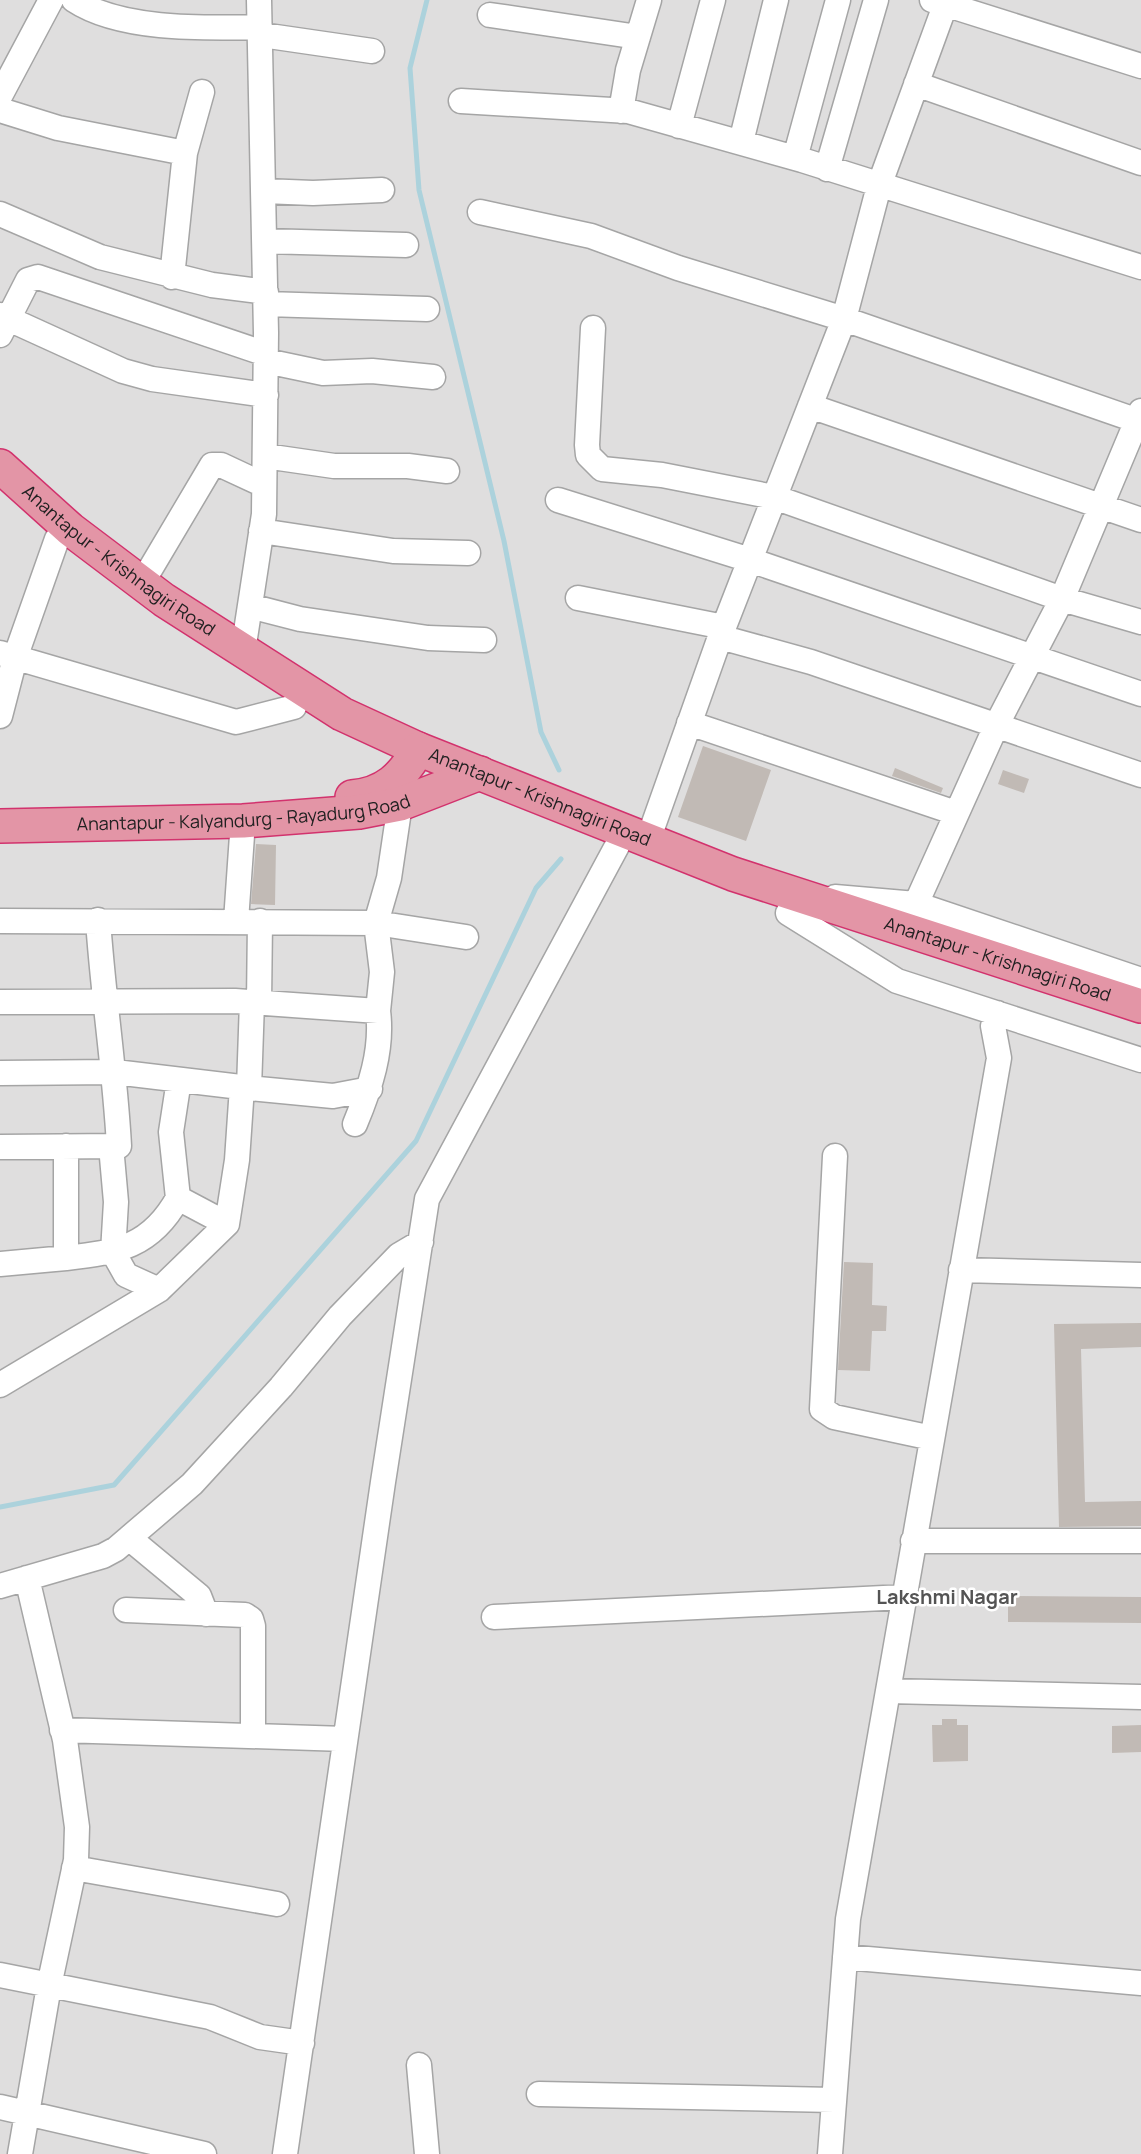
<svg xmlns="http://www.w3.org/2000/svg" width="1141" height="2154" font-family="Manrope,sans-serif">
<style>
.residential{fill:#dfdede}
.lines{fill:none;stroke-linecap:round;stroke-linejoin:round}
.stream{stroke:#acd2dc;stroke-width:5}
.building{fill:#c1bab5}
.minor-casing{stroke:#a5a5a5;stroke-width:27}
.highway-casing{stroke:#d2326d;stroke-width:36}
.minor{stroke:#fff;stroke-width:24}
.highway{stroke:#e395a6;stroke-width:33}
.labels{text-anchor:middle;stroke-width:5;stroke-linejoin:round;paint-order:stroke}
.street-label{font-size:18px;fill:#212121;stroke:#fff}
.neighbourhood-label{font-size:20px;font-weight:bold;fill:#545454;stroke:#fff}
</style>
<rect width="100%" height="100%" fill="#f1eee8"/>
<path class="residential" d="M 0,0 L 1141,0 L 1141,2154 L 0,2154 Z"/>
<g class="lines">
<path class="stream" d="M 427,0 L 410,68 L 419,190 L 504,541 L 541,732 L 559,770
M 0,1507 L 114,1485 L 416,1141 L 536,888 L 561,859"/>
</g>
<path class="building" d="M 703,746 L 771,770 L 746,841 L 678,817 Z
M 895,768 L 943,788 L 941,793 L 892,776 Z
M 1003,770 L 1029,779 L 1024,793 L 998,784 Z
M 256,844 L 276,845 L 275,905 L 251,904 Z
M 844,1262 L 873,1263 L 872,1305 L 887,1306 L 886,1331 L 872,1331 L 870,1371 L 838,1370 Z
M 1141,1323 L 1141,1347 L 1081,1349 L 1085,1502 L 1141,1501 L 1141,1526 L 1059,1527 L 1054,1324 Z
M 1008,1596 L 1141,1597 L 1141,1623 L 1008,1622 Z
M 942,1719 L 957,1719 L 957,1725 L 968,1725 L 968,1761 L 933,1762 L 932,1725 L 942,1725 Z
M 1141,1725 L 1141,1752 L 1112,1753 L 1112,1726 Z"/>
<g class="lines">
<g class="minor-casing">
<path id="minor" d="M 74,0 C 121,31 205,28 260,27
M 932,0 L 1141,66
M 490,15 L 638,37
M 262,35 L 372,51
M 916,84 L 1141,163
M 0,96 L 51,0
M 461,101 L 628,111 L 802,160 L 1141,267
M 0,110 L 58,128 L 185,153
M 621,111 L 628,70 L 649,0
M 679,126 L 713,0
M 741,142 L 776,0
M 795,158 L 838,0
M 827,169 L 876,0
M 264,191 L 313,193 L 382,190
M 480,212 L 591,236 L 678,268 L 844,319 L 1141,422
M 0,214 L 100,257 L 212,285 L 266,292
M 265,241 L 406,245
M 172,277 L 185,153 L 202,92
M 266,304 L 427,309
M 0,315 L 123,371 L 152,379 L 266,395
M 593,328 L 587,445 L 588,455 L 602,469 L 662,475 L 774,497 L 1062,599 L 1141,622
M 0,335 L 28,280 L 38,277 L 266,354
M 266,361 L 323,373 L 372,371 L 433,377
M 810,406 L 1141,520
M 265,456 L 334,466 L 408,466 L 447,471
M 558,500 L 750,560 L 1141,694
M 261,531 L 393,551 L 468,553
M 142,583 L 212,465 L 221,465 L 264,485
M 578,598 L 724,627
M 250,606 L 300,619 L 428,638 L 484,640
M 720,637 L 811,662 L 1141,775
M 243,651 L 264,514 L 266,333 L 259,0
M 0,653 L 236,722 L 294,707
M 0,716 L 15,658 L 57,539
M 689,723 L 956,813
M 648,840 L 720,637 L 844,319 L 879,186 L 947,0
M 835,897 L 916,904 L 1141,980
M 916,904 L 997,724 L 1062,599 L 1141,411
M 788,913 L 897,981 L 1141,1060
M 0,921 L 376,923 L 389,878 L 400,804
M 236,921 L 243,821
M 0,1002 L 235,1001 L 378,1011 L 382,972 L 376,923 L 466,937
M 259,1003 L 260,921
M 0,1073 L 115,1072 L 249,1088 L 252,1002
M 249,1088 L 333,1096 L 370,1089
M 355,1124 C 370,1088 383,1050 378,1011
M 111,1146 L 116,1202 L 113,1252 L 126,1275 L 159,1290
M 0,1147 L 119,1146 C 115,1070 103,996 98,920
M 835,1156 L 822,1409 L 834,1417 L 932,1438
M 227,1224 L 237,1160 L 242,1087
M 66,1258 C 118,1252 151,1247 178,1198
M 0,1264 L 66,1258 L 66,1146
M 961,1270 L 1141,1275
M 0,1385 L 159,1290 L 227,1224 L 178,1198 L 171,1132 L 179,1080
M 129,1538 L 199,1596 L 206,1614
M 913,1541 L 1141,1541
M 0,1586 L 103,1556 L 116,1549 L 192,1484 L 281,1387 L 340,1316 L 399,1255 L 421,1242
M 126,1610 L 245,1615 L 251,1619 L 253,1626 L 253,1735
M 494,1617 L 904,1597
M 888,1691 L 1141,1697
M 62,1730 L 345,1739
M 74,1868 L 277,1904
M 845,1957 L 1141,1983
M 0,1975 L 210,2017 L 260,2037 L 302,2043
M 419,2065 L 427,2154
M 539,2094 L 834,2100
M 0,2107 L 204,2154
M 20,2154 L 49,1986 L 76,1860 L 77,1827 L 65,1740 L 27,1578
M 285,2154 L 383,1482 L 427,1199 L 617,846
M 830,2154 L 848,1919 L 999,1058 L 993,1026 L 997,1013"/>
</g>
<g class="highway-casing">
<g id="highway">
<path id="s1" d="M 0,466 L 70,529 L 164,600 L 342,714 L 418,749 L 733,874 L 1141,1006"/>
<path d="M 352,797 C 385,794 403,777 418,749"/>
<path id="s2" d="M 0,826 L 243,821 L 359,812 L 400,804 L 480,773"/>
</g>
</g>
<use href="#minor" class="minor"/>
<use href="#highway" class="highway"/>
</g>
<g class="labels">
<g class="street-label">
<text dy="6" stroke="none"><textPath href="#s1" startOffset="152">Anantapur - Krishnagiri Road</textPath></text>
<text dy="6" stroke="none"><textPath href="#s1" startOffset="638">Anantapur - Krishnagiri Road</textPath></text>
<text dy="6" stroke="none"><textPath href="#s2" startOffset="244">Anantapur - Kalyandurg - Rayadurg Road</textPath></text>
<text dy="6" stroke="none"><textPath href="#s1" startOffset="1124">Anantapur - Krishnagiri Road</textPath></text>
</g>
<g class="neighbourhood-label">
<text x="947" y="1604">Lakshmi Nagar</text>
</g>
</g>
</svg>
